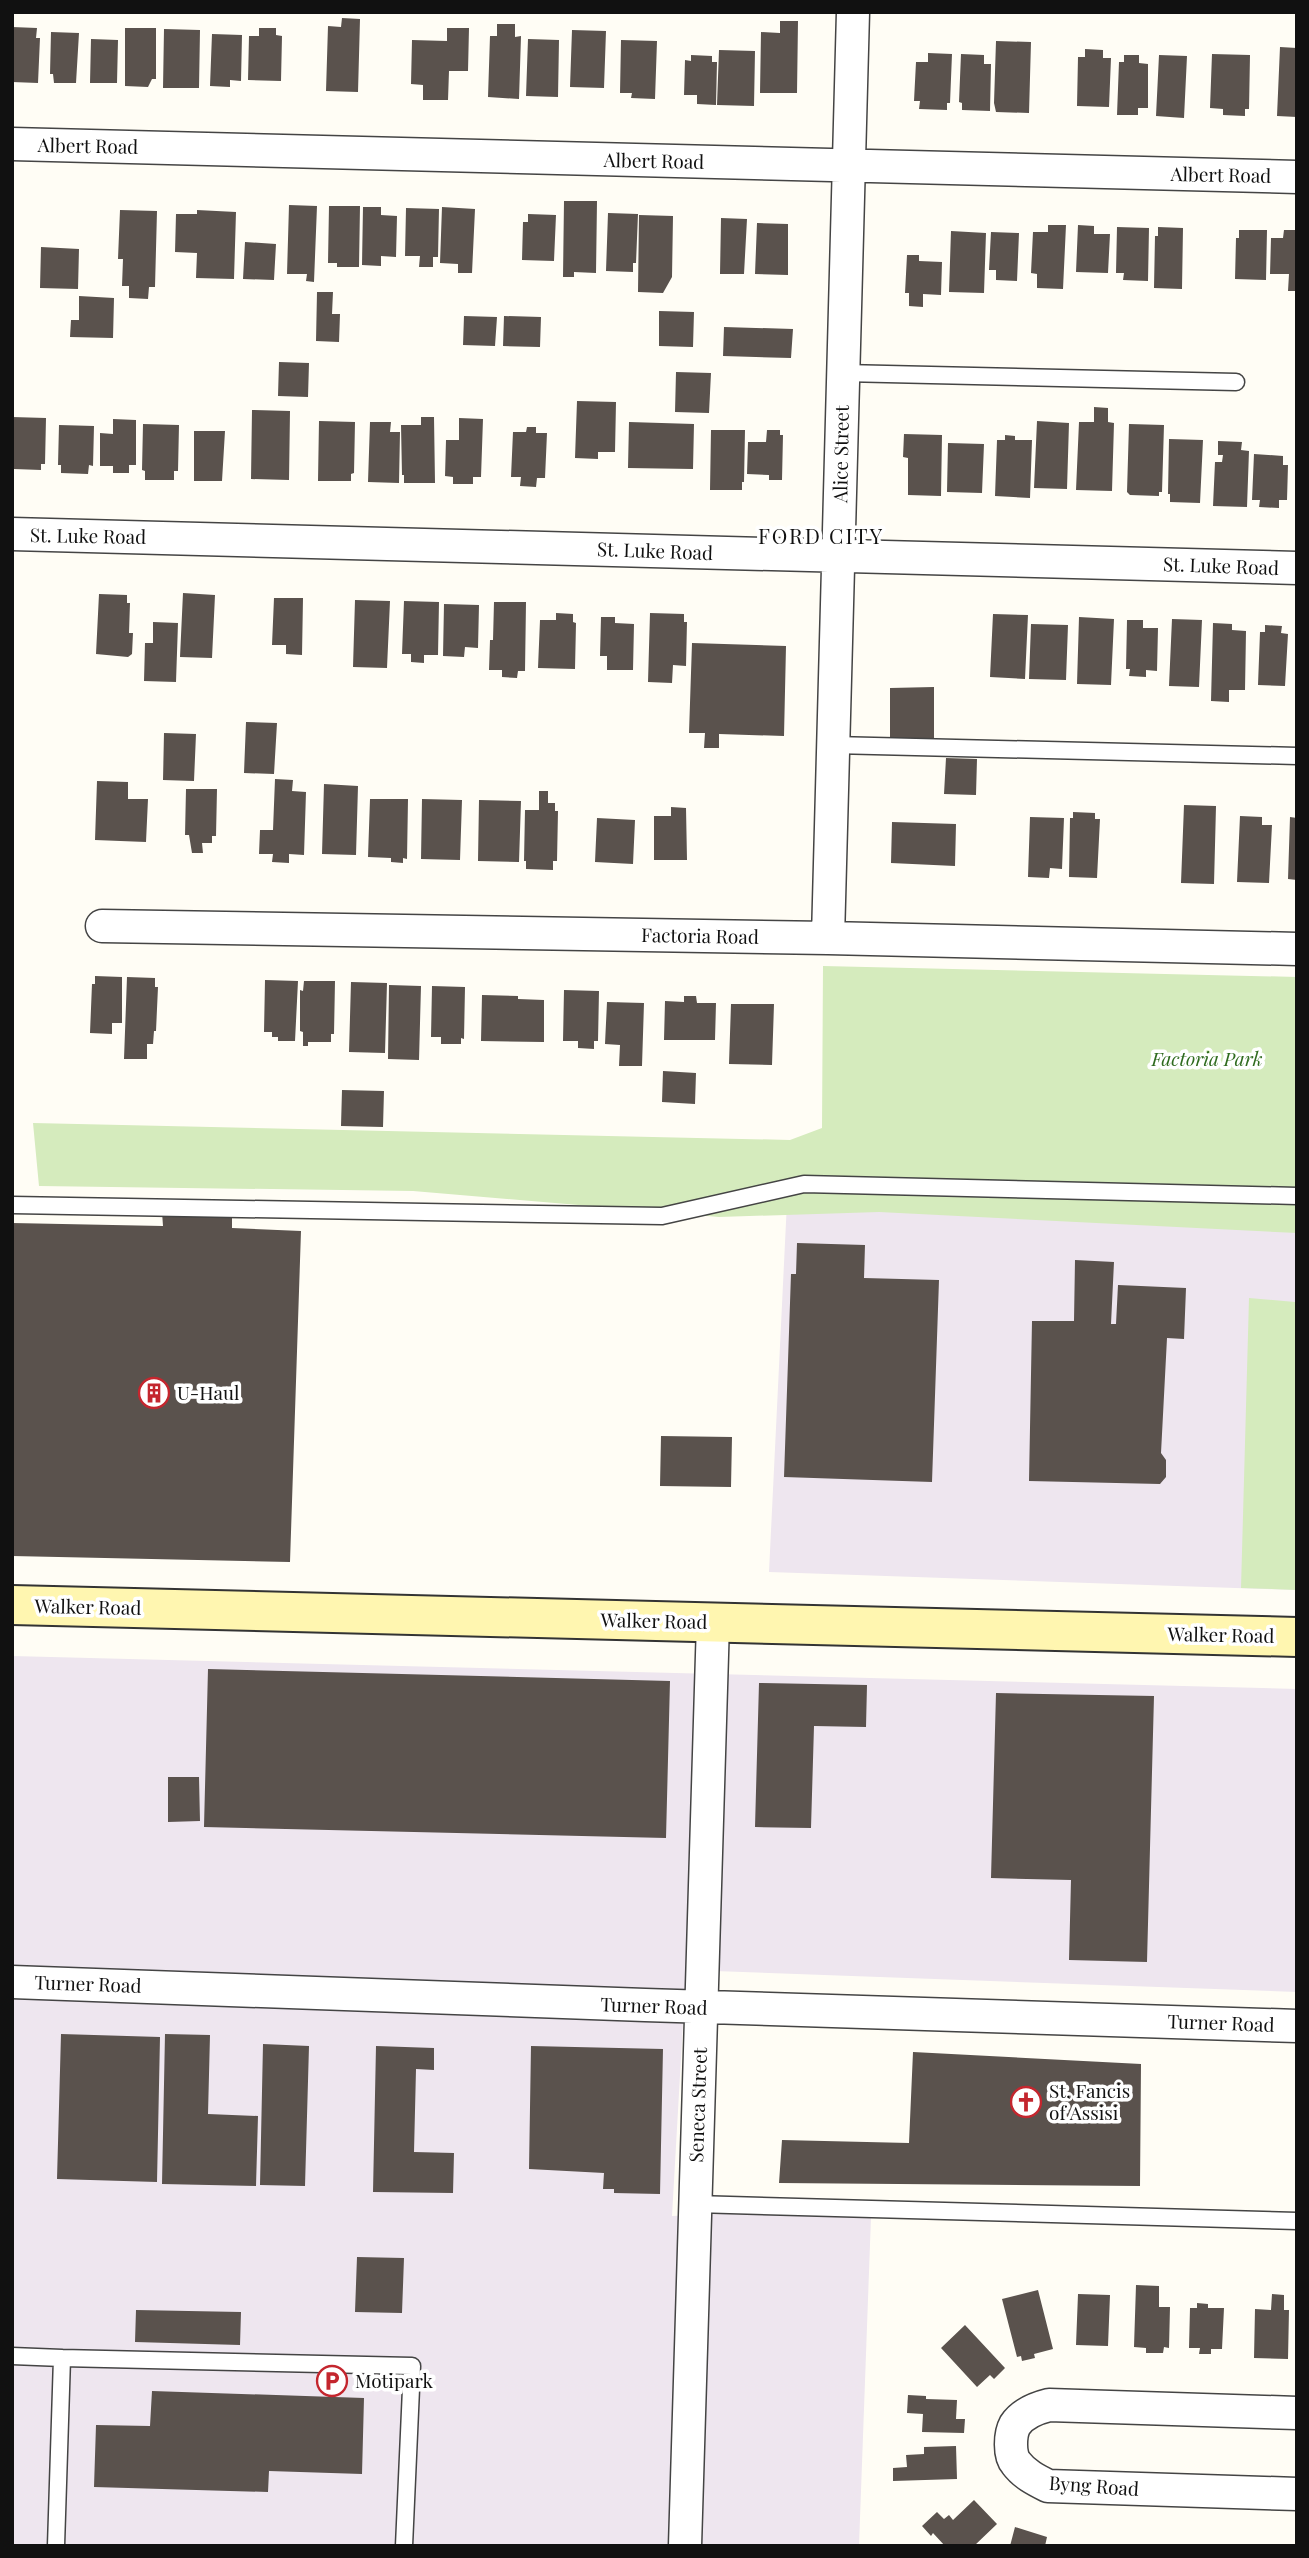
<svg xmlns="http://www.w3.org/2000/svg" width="1309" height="2558" font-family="'Playfair Display',serif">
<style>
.industrial{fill:#eee6ef}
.green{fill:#d5ebbd}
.building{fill:#5a524d}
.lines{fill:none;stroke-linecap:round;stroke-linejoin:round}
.lane-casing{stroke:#444;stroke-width:19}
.street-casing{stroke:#444;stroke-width:35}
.secondary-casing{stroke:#333;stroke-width:42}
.lane{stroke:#fff;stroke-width:16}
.street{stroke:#fff;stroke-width:32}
.secondary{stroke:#fff6b0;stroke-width:38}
.labels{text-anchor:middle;stroke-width:7;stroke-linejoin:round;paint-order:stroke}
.street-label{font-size:19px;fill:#111;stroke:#fff}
.park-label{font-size:19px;font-style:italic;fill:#2f6b1f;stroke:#fff}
.poi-label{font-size:19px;fill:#111;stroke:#fff;text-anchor:start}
.neighbourhood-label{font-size:21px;letter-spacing:2px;fill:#111;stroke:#fff}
</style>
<rect width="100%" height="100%" fill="#fffdf5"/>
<path class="industrial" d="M 790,1140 L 1297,1146 L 1297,1590 L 769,1572 Z
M 12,1656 L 1297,1689 L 1297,1992 L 686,1970 L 672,2216 L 723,2214 L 871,2217 L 859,2546 L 12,2546 Z"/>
<path class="green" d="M 823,966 L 1297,977 L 1297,1233 L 879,1212 L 719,1217 L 413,1191 L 39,1186 L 33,1123 L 790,1140 L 822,1128 Z
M 1297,1288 L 1297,1590 L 1241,1588 L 1249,1298 L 1295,1302 Z"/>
<path class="building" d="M 342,18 L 360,19 L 358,92 L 326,91 L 328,26 L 341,27 Z
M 780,21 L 798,21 L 797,93 L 760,93 L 761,32 L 780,33 Z
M 497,24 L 515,24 L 515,37 L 521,36 L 519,99 L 488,97 L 490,36 L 497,36 Z
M 12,27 L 37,28 L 36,38 L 40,38 L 38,83 L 12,82 Z
M 125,28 L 156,28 L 156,79 L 152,79 L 148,87 L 125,86 Z
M 259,28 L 276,28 L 276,35 L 282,36 L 281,81 L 248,80 L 249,36 L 259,36 Z
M 447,28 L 469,28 L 468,71 L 449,71 L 448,100 L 423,100 L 423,85 L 411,84 L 412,40 L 447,41 Z
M 164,29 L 200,30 L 199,88 L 163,88 Z
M 572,30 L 606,31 L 604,88 L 570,87 Z
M 51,32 L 79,33 L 76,83 L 54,83 L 53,74 L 50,74 Z
M 212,34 L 242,35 L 241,81 L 230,80 L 230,87 L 210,86 Z
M 91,39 L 118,40 L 117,83 L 90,83 Z
M 528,39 L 559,40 L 558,97 L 526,96 Z
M 621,40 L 657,41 L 655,99 L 631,98 L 632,93 L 620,93 Z
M 996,41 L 1031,42 L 1029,113 L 996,112 L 994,103 Z
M 1280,47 L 1297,48 L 1297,117 L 1277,116 Z
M 1085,49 L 1103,50 L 1103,58 L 1111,58 L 1109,107 L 1077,106 L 1078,57 L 1085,57 Z
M 719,50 L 755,51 L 754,106 L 717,105 Z
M 928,53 L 952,54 L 950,103 L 947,103 L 947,110 L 919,109 L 920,101 L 914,101 L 916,62 L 928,62 Z
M 961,54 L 984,55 L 984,64 L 991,64 L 990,111 L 962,110 L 962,103 L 959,102 Z
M 1212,54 L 1250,55 L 1249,109 L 1245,109 L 1245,116 L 1223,115 L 1223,109 L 1210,108 Z
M 691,55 L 712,56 L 712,62 L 717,62 L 716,105 L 697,104 L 697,95 L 684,95 L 685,60 L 691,61 Z
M 1124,55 L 1139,55 L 1139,63 L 1148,64 L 1148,108 L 1138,108 L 1138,115 L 1117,115 L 1119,62 L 1124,62 Z
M 1159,55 L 1187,56 L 1184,118 L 1156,116 Z
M 564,201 L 597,201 L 596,273 L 574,272 L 574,277 L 563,277 Z
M 289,205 L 317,206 L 314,282 L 306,281 L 307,274 L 287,274 Z
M 329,206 L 360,206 L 359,267 L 337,267 L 337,263 L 328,263 Z
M 363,207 L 381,207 L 381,215 L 397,216 L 396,257 L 381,256 L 381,266 L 362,265 Z
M 442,207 L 475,209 L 472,273 L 458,273 L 458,264 L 440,263 Z
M 406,208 L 439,209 L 438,257 L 433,257 L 433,267 L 419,267 L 420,256 L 405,256 Z
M 120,210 L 157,211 L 155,287 L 149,287 L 148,299 L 129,298 L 129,286 L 122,286 L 123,259 L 118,259 Z
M 197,210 L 236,212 L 234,279 L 196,278 L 197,253 L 175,252 L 176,214 L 197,214 Z
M 608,213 L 638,214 L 636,263 L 633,263 L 633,272 L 606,271 Z
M 528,214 L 556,215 L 554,261 L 522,260 L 523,222 L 528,222 Z
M 639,215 L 673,216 L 672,277 L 663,293 L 638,292 Z
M 721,218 L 747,219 L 744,274 L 720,274 Z
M 757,223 L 788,224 L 788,275 L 755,274 Z
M 1048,225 L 1066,225 L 1063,289 L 1037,288 L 1037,274 L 1031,273 L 1033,232 L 1048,232 Z
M 1078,225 L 1094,226 L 1094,234 L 1110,234 L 1108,273 L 1076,272 Z
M 1117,227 L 1149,228 L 1148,281 L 1123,280 L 1124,273 L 1116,273 Z
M 1158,227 L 1183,228 L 1182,289 L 1154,288 L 1155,236 L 1158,236 Z
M 1239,230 L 1267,230 L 1266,280 L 1235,279 L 1236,238 L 1239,238 Z
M 1284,230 L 1297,230 L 1297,291 L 1288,291 L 1289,274 L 1270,274 L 1271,238 L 1283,238 Z
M 951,231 L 986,233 L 984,293 L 949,292 Z
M 991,232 L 1019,233 L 1017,281 L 996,280 L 996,270 L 989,270 Z
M 245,242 L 276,244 L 274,280 L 243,279 Z
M 41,247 L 79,249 L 78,289 L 40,288 Z
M 907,255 L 919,255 L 919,261 L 942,262 L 941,295 L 923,294 L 923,307 L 909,306 L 909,293 L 905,293 Z
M 317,292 L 333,292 L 332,314 L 340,314 L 339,342 L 316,341 Z
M 79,296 L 114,298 L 113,338 L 70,337 L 71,320 L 79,320 Z
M 659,311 L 694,312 L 693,347 L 659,346 Z
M 464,316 L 497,317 L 495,346 L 463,345 Z
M 504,316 L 541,317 L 540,347 L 503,346 Z
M 724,327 L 793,329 L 791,358 L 723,356 Z
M 279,362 L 309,363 L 308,397 L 278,396 Z
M 676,372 L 711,373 L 709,413 L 675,412 Z
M 577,401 L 616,402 L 615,452 L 598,452 L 598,459 L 575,458 Z
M 1094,407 L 1108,408 L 1108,422 L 1114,423 L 1112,491 L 1076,490 L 1079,422 L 1094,422 Z
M 252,410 L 290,411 L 289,480 L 251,479 Z
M 12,417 L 46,418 L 45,464 L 41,464 L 41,470 L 14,469 Z
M 421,417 L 434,417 L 435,483 L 404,483 L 404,475 L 402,475 L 401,425 L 421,425 Z
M 459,418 L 483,419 L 481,477 L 473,477 L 473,484 L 453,484 L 453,477 L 445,476 L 446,440 L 459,440 Z
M 113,419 L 136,420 L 136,465 L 129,465 L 129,473 L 113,473 L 113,466 L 100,466 L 100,433 L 113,434 Z
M 319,421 L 355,422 L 354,473 L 351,474 L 351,481 L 318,481 Z
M 1037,421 L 1069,423 L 1067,489 L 1034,488 Z
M 370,422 L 391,422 L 390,432 L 400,432 L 399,483 L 368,482 Z
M 629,422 L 694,424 L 693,469 L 628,468 Z
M 143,424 L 179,425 L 178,471 L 174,471 L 174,480 L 145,480 L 145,471 L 142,470 Z
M 1129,424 L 1164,425 L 1162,492 L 1159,492 L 1159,496 L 1130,495 L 1127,492 Z
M 59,425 L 94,426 L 93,466 L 89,465 L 88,474 L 61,473 L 61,465 L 58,465 Z
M 527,427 L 536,427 L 536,433 L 547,433 L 545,478 L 537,478 L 536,487 L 520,486 L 521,477 L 511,477 L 513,432 L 526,432 Z
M 711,430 L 745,430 L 744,482 L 742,482 L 742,490 L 710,490 Z
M 767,430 L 780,430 L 780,435 L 783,435 L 782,480 L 769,480 L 769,475 L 747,474 L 748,442 L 766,442 Z
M 194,431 L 225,431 L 222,481 L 194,481 Z
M 904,434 L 942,435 L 941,496 L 908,495 L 908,458 L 903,457 Z
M 1005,435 L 1015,436 L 1015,440 L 1032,440 L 1030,498 L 995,496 L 997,440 L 1005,440 Z
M 1169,439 L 1203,440 L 1200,503 L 1170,502 L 1170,494 L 1168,494 Z
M 1218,441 L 1242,442 L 1241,450 L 1249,451 L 1247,507 L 1213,506 L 1215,462 L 1222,462 L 1223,455 L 1218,455 Z
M 948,443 L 984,444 L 982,493 L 947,492 Z
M 1254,454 L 1283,456 L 1283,465 L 1288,465 L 1287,500 L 1279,500 L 1279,508 L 1259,507 L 1260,500 L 1252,500 Z
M 183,593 L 215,595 L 212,658 L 180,657 Z
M 99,594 L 127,595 L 127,603 L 130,603 L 129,633 L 133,633 L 132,654 L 128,657 L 96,654 Z
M 274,598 L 303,598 L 302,655 L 286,654 L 286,645 L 272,645 Z
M 355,600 L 390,601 L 387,668 L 353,667 Z
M 404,601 L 439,602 L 438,655 L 424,655 L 424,663 L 411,662 L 411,654 L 402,654 Z
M 494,602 L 526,602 L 525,671 L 518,671 L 517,678 L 502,677 L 502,670 L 489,670 L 490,640 L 493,640 Z
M 444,604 L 479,605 L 478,648 L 465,647 L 464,657 L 443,656 Z
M 556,613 L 573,614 L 573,622 L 576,623 L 575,669 L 538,668 L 540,620 L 556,620 Z
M 650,613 L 684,614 L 684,622 L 687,622 L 686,666 L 673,665 L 672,683 L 648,682 Z
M 993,614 L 1028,615 L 1025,679 L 990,677 Z
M 601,617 L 615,617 L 615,623 L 634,624 L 633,670 L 607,670 L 607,656 L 600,656 Z
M 1079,617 L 1114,619 L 1111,685 L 1077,684 Z
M 1172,619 L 1202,620 L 1199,687 L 1169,686 Z
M 1127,620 L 1143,620 L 1143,628 L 1158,628 L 1157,671 L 1146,670 L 1146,677 L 1129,676 L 1130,669 L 1126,669 Z
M 153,622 L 178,623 L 176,682 L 144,681 L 145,643 L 153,643 Z
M 1213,623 L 1232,624 L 1232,630 L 1246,631 L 1245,690 L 1229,690 L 1229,702 L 1211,701 Z
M 1031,624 L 1068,625 L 1066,680 L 1029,679 Z
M 1265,625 L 1282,626 L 1281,633 L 1288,634 L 1285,686 L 1258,685 L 1260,632 L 1265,632 Z
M 692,643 L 786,646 L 784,736 L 719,734 L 719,748 L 704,748 L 705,733 L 689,733 Z
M 934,687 L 934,738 L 890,738 L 890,688 Z
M 246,722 L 277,723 L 274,774 L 244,773 Z
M 164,733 L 196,734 L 194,781 L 163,780 Z
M 946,758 L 977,759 L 976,795 L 944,794 Z
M 275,779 L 293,780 L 292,791 L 306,792 L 304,855 L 289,854 L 289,863 L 272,862 L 273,854 L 259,854 L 260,830 L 273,830 Z
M 97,781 L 128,782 L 128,799 L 148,799 L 146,842 L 95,840 Z
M 324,784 L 358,786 L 356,855 L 322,854 Z
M 186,789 L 217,789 L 216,836 L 212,836 L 212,843 L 202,843 L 203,853 L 192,853 L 189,835 L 185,835 Z
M 539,791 L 548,791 L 548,803 L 555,803 L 555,811 L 558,811 L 557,861 L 553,861 L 553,870 L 526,869 L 526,861 L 524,861 L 525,810 L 539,810 Z
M 370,799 L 408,799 L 407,859 L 403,858 L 403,863 L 391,862 L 391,858 L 368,857 Z
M 422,799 L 462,800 L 460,860 L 421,859 Z
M 479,800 L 521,801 L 519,862 L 478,861 Z
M 1184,805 L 1216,806 L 1214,884 L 1181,883 Z
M 671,807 L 686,808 L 687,860 L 654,860 L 654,816 L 671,816 Z
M 1073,812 L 1095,813 L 1095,819 L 1100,819 L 1097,878 L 1069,877 L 1070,818 L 1073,818 Z
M 1240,816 L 1262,817 L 1262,825 L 1272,825 L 1269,883 L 1237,882 Z
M 1030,817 L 1064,818 L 1062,869 L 1050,868 L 1049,878 L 1028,877 Z
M 1290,817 L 1297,818 L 1297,880 L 1288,879 Z
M 597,818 L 635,820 L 633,864 L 595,862 Z
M 892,822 L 956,824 L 955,866 L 891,863 Z
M 95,976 L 122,977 L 122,1023 L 112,1023 L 112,1034 L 90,1033 L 92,984 L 95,984 Z
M 127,977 L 155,978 L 155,987 L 158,987 L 156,1031 L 154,1031 L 153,1044 L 147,1044 L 147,1059 L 124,1059 Z
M 265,980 L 298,981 L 295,1041 L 278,1041 L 278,1037 L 272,1037 L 272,1032 L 264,1032 Z
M 304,981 L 335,981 L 334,1034 L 331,1034 L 331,1042 L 308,1042 L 308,1046 L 303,1046 L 303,1032 L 300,1031 L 300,990 L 303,991 Z
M 351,982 L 387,983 L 385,1053 L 349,1052 Z
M 389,985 L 421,986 L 419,1060 L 388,1059 Z
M 432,986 L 465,987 L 464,1039 L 461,1038 L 461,1044 L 441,1044 L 441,1037 L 431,1037 Z
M 564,990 L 599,991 L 598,1041 L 594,1041 L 594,1049 L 578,1048 L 578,1041 L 563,1041 Z
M 482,995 L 518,996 L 518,999 L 544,1000 L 544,1042 L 481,1041 Z
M 684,996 L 696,996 L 697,1003 L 716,1003 L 715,1040 L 664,1040 L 665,1001 L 684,1002 Z
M 607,1002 L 644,1003 L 642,1066 L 619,1066 L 620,1045 L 605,1044 Z
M 731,1004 L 774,1004 L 772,1065 L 729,1064 Z
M 663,1071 L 696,1073 L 695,1104 L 662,1102 Z
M 342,1090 L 384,1091 L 383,1127 L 341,1126 Z
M 162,1212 L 232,1214 L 232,1228 L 301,1231 L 290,1562 L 12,1556 L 12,1223 L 163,1226 Z
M 797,1243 L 865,1245 L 864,1278 L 939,1280 L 932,1482 L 784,1477 L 791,1274 L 796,1274 Z
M 1075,1260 L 1114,1262 L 1111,1324 L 1116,1324 L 1118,1285 L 1186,1288 L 1184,1339 L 1167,1338 L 1161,1453 L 1166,1460 L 1166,1477 L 1160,1484 L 1029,1481 L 1032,1321 L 1074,1321 Z
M 661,1436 L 732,1437 L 731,1487 L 660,1486 Z
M 208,1669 L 670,1681 L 666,1838 L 204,1827 Z
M 759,1683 L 867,1685 L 866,1727 L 814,1726 L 811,1828 L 755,1827 Z
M 996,1693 L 1154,1696 L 1147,1962 L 1069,1960 L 1071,1880 L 991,1878 Z
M 168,1777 L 199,1777 L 200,1821 L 168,1822 Z
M 61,2034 L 160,2037 L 157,2182 L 57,2179 Z
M 165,2034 L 210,2035 L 208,2114 L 258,2116 L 256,2186 L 162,2184 Z
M 263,2044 L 309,2046 L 305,2186 L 260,2185 Z
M 376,2046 L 434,2048 L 434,2070 L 416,2069 L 414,2152 L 454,2153 L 453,2193 L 373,2192 Z
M 531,2046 L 663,2049 L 660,2194 L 614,2193 L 614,2189 L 603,2189 L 604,2173 L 529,2169 Z
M 913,2052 L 1141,2064 L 1140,2186 L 779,2183 L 782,2140 L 909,2143 Z
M 357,2257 L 404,2258 L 402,2313 L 355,2312 Z
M 1136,2285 L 1159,2286 L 1159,2307 L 1170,2307 L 1169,2348 L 1164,2347 L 1163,2353 L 1146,2353 L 1146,2348 L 1134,2347 Z
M 1038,2290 L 1053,2349 L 1034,2354 L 1035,2358 L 1022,2361 L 1021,2356 L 1017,2357 L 1002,2299 Z
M 1078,2294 L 1110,2295 L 1108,2346 L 1076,2345 Z
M 1272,2294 L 1284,2295 L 1284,2310 L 1289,2310 L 1288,2359 L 1254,2358 L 1255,2309 L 1271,2310 Z
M 1197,2303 L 1208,2304 L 1208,2308 L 1224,2308 L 1222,2349 L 1211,2349 L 1211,2354 L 1199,2354 L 1200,2348 L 1189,2348 L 1190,2308 L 1197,2308 Z
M 136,2310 L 241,2312 L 240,2345 L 135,2342 Z
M 965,2325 L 1005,2368 L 994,2379 L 990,2375 L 977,2387 L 941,2348 Z
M 152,2391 L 364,2398 L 362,2474 L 269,2471 L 268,2492 L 94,2487 L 96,2425 L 150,2426 Z
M 908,2395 L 926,2396 L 926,2399 L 957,2400 L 956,2419 L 965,2419 L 964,2433 L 922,2432 L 923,2414 L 907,2413 Z
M 956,2446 L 957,2479 L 893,2481 L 893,2468 L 907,2467 L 906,2455 L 924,2454 L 924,2447 Z
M 974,2500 L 997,2524 L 974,2546 L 945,2546 L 933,2533 L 931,2536 L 922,2526 L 937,2512 L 944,2519 L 949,2515 L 953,2520 Z
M 1015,2527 L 1047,2537 L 1045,2546 L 1010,2546 Z"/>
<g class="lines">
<g class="lane-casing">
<path id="lane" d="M 843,373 L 1236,382
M 833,745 L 1297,756
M 12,1205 L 662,1216 L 804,1184 L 1297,1196
M 695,2204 L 1297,2221
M 12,2356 L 62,2358 L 56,2546
M 62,2358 L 412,2366 L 404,2546"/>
</g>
<g class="street-casing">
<path id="street" d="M 12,144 L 1297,177
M 12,534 L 1297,568
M 102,926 L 828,938 L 1297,949
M 828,938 L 853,12
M 12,1982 L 645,2005 L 1297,2026
M 1297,2413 L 1049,2405 C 1037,2408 1022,2414 1015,2425 C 1010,2434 1009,2455 1016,2463 C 1024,2474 1036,2480 1048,2486 L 1297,2494
M 685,2546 L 713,1622"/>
</g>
<g class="secondary-casing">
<path id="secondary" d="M 12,1605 L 1297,1637"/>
</g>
<use href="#lane" class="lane"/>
<use href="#street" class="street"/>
<use href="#secondary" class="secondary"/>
</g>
<defs>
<g id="building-ring" transform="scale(1.575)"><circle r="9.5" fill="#fff" stroke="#c4262e" stroke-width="1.5"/><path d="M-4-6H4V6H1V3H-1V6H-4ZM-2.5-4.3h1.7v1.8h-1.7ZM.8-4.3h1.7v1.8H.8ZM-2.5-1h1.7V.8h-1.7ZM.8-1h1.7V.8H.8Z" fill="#c4262e"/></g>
<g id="church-ring" transform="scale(1.575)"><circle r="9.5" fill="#fff" stroke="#c4262e" stroke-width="1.5"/><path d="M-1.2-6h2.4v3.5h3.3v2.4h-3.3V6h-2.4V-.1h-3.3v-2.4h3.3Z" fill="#c4262e"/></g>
<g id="parking-ring" transform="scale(1.575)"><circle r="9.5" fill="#fff" stroke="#c4262e" stroke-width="1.5"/><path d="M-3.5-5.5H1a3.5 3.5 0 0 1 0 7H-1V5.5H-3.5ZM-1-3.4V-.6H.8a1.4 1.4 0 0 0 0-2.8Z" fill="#c4262e"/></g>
</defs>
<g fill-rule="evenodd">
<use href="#building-ring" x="154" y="1393"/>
<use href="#church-ring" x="1026" y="2102"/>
<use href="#parking-ring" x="332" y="2381"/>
</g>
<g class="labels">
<g class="street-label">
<text transform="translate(88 146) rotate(1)" y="7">Albert Road</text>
<text transform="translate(654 161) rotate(1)" y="7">Albert Road</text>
<text transform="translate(1221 175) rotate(1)" y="7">Albert Road</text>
<text transform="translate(841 454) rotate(-89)" y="7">Alice Street</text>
<text transform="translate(88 536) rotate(1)" y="7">St. Luke Road</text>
<text transform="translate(655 551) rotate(2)" y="7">St. Luke Road</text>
<text transform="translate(1221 566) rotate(2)" y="7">St. Luke Road</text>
<text transform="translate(700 936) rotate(1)" y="7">Factoria Road</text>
<text transform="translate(88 1607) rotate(1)" y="7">Walker Road</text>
<text transform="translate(654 1621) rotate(1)" y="7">Walker Road</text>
<text transform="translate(1221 1635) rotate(1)" y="7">Walker Road</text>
<text transform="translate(88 1984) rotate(2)" y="7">Turner Road</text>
<text transform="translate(654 2006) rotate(2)" y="7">Turner Road</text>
<text transform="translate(1221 2023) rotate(2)" y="7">Turner Road</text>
<text transform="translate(698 2105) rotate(-88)" y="7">Seneca Street</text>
<text transform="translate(1094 2486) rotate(4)" y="7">Byng Road</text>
</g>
<g class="park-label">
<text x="1207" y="1066">Factoria Park</text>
</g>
<g class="poi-label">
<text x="177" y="1400">U-Haul</text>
<text x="1049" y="2098">St. Fancis<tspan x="1049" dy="22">of Assisi</tspan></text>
<text x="355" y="2388">Motipark</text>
</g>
<g class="neighbourhood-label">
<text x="821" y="544">FORD CITY</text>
</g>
</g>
<rect width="1309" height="2558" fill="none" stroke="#111111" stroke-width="28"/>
</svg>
